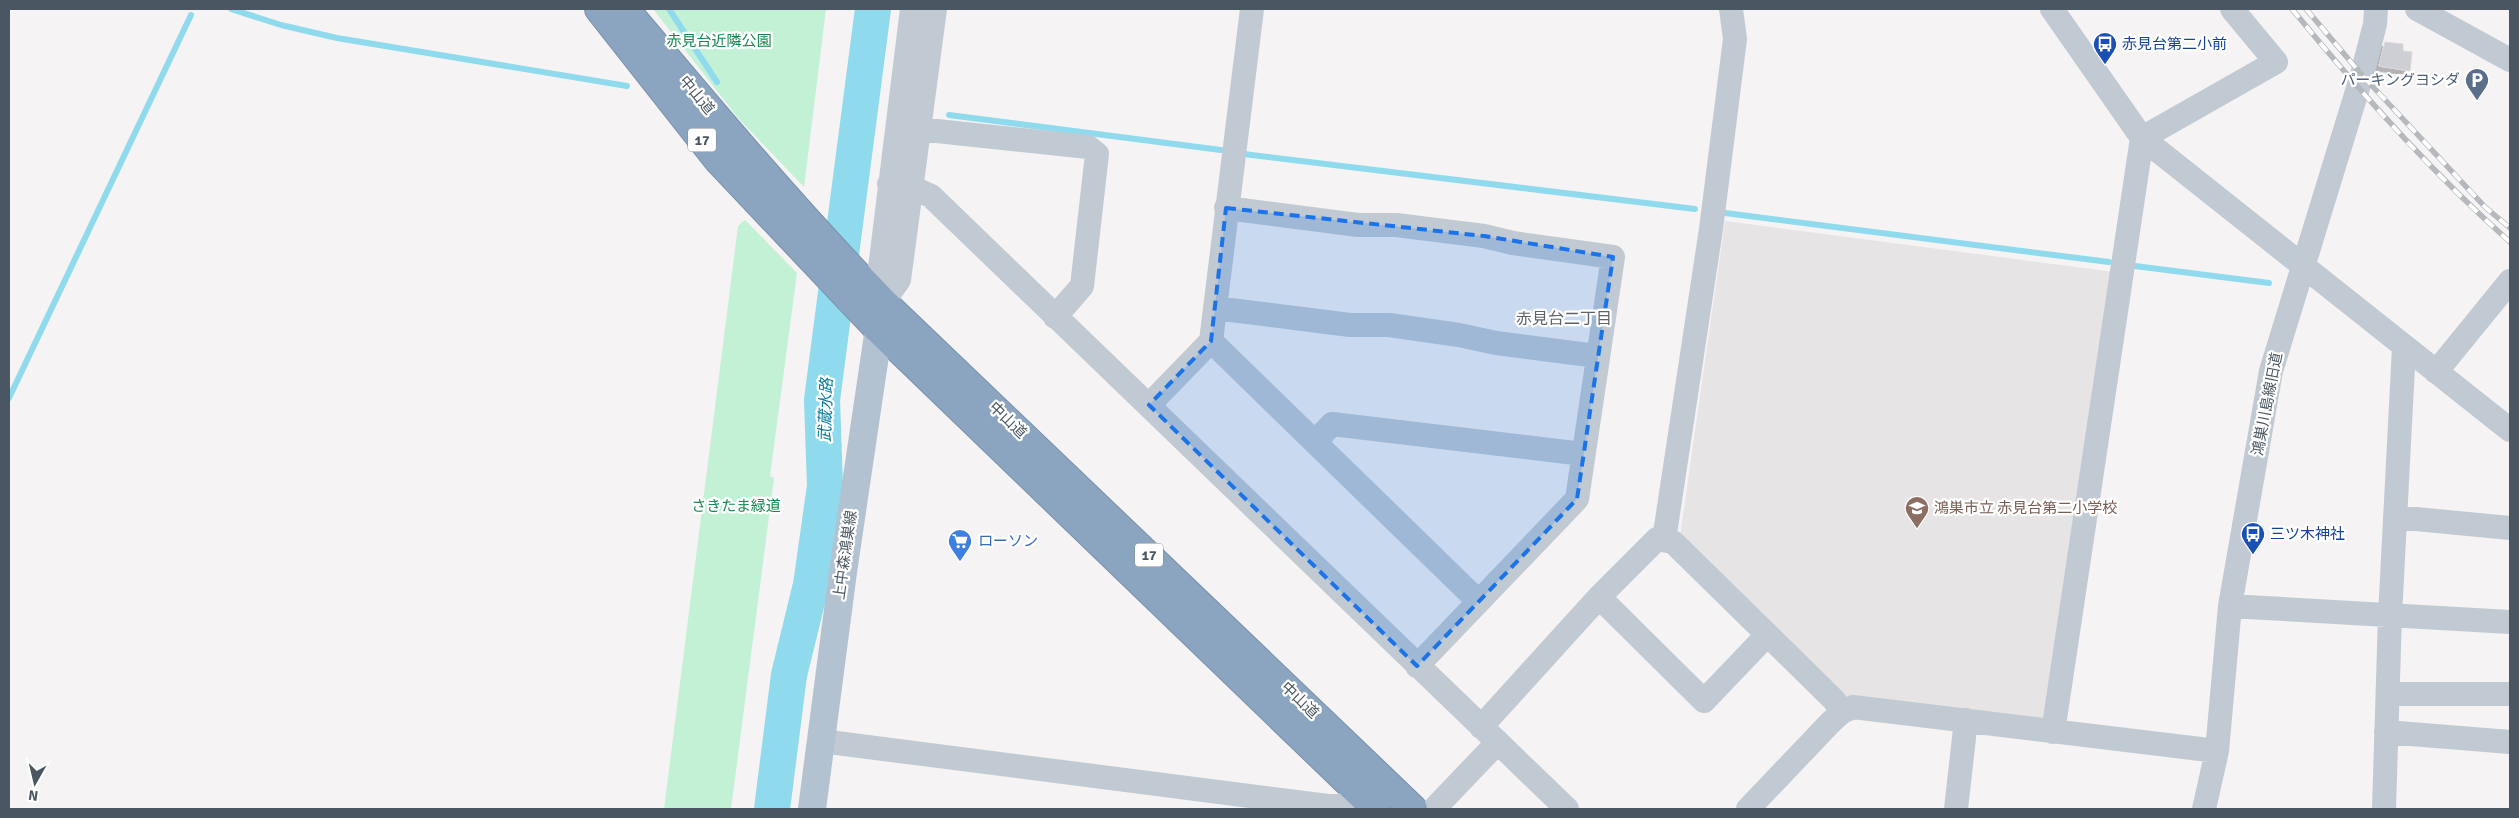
<svg xmlns="http://www.w3.org/2000/svg" width="2519" height="818" font-family="Signika,'Noto Sans JP',sans-serif">
<style>
.education{fill:#e6e4e5}
.green{fill:#c3f1d5}
.lines{fill:none;stroke-linecap:round;stroke-linejoin:round}
.stream{stroke:#90daee;stroke-width:6}
.river{stroke:#90daee;stroke-width:36}
.building{fill:#cdcfd5;stroke:#d7d9de;filter:url(#shadow)}
.highway-casing{stroke:#7690ad;stroke-width:30}
.minor{stroke:#c1cad2;stroke-width:24}
.major{stroke:#b3c2d1;stroke-width:28}
.highway{stroke:#8ba5c1;stroke-width:28}
.rail-casing{stroke:#b5b8bd;stroke-width:5.5}
.rail{stroke:#fff;stroke-width:4;stroke-dasharray:11;stroke-linecap:butt}
.marked{fill:#1a73e8;fill-opacity:0.2;stroke:#1a73e8;stroke-width:4;stroke-dasharray:10 6;stroke-linejoin:round}
.labels{text-anchor:middle;stroke-width:4.5;stroke-linejoin:round;paint-order:stroke}
.shield{fill:#fff;stroke:#808990;stroke-width:1}
.shield-label{font-size:14px;font-weight:bold;fill:#4a5661}
.park-label{font-size:15px;fill:#17864f;stroke:#fff}
.transit-label{font-size:15px;fill:#164399;stroke:#fff;text-anchor:start}
.service-label{font-size:15px;fill:#4e5e75;stroke:#fff;text-anchor:end}
.street-label{font-size:15px;fill:#4a5661;stroke:#fff}
.education-label{font-size:15px;fill:#785e54;stroke:#fff;text-anchor:start}
.shop-label{font-size:15px;fill:#366cbe;stroke:#fff;text-anchor:start}
.neighbourhood-label{font-size:16px;fill:#5f6368;stroke:#fff}
.water-label{font-size:16px;font-style:italic;fill:#0c7c9b;stroke:#fff}
</style>
<defs>
<filter id="shadow"><feDropShadow dx="-4.5" dy="4.5" stdDeviation="0" flood-color="#0004"/></filter>
</defs>
<rect width="100%" height="100%" fill="#f5f3f3"/>
<path class="education" d="M 1725,221 L 2114,272 L 2048,715 L 2039,720 L 1846,696 L 1680,536 Z"/>
<path class="green" d="M 653,9 L 826,9 L 804,187 L 739,119 Z
M 745,220 L 797,273 L 770,476 L 774,478 L 731,809 L 664,809 L 738,226 Z"/>
<g class="lines">
<path class="stream" d="M 231,9 L 281,25 L 337,38 L 627,86
M 669,9 L 717,82
M 949,115 L 1221,150
M 1244,154 L 1695,209
M 1725,213 L 2109,262
M 2135,266 L 2269,283
M 9,398 L 191,15"/>
<path class="river" d="M 772,809 L 789,675 L 811,585 L 825,486 L 822,400 L 873,9"/>
</g>
<path class="building" d="M 2385,42 L 2403,44 L 2403,51 L 2412,52 L 2410,71 L 2379,66 Z"/>
<g class="lines">
<g class="highway-casing">
<path id="highway" d="M 599,9 L 718,160 L 878,329 L 1376,809
M 625,9 C 709,109 792,208 883,302 L 1413,809"/>
</g>
<path class="minor" d="M 2052,9 L 2142,138 L 2510,430
M 2417,9 L 2510,60
M 918,129 L 1088,147 L 1097,154 L 1082,286 L 1055,317
M 889,184 L 911,187 L 931,196 L 1567,809
M 1226,208 L 1358,225 L 1396,225 L 1484,236 L 1513,243 L 1613,257 L 1577,499 L 1417,666
M 883,302 L 899,280 L 935,9
M 883,302 L 880,268 L 912,9
M 1215,308 L 1350,325 L 1389,325 L 1459,335 L 1496,343 L 1597,356
M 1211,341 L 1477,600
M 2436,372 L 2510,281
M 1149,405 L 1211,341 L 1252,9
M 1316,441 L 1332,424 L 1583,454
M 2395,517 L 2510,528
M 1664,540 L 1711,229 L 1735,39 L 1731,9
M 1599,597 L 1704,701 L 1767,635
M 2230,606 L 2510,622
M 2388,694 L 2510,694
M 1481,727 L 1599,597 L 1657,539 L 1673,542 L 1834,700 L 1842,712
M 2053,732 L 2142,138 L 2276,62 L 2232,9
M 2386,732 L 2510,742
M 821,741 L 1328,806 L 1340,806 L 1363,796
M 1434,809 L 1498,742
M 1748,809 L 1830,723 L 1842,712 L 1853,707 L 2217,751
M 1956,809 L 1966,720
M 2204,809 L 2217,751 L 2230,606 L 2271,371 L 2362,75 L 2375,24 L 2376,9
M 2384,809 L 2390,616 L 2404,347"/>
<path class="major" d="M 812,809 L 843,572 L 882,308"/>
<use href="#highway" class="highway"/>
<g class="rail-casing">
<path id="rail" d="M 2292,9 C 2359,91 2430,171 2510,242
M 2306,9 L 2362,75 L 2485,207 L 2510,228"/>
</g>
<use href="#rail" class="rail"/>
</g>
<path class="marked" d="M 1226,208 L 1484,236 L 1613,257 L 1577,499 L 1417,666 L 1149,405 L 1211,341 Z"/>
<defs>
<g id="bus-pin" transform="scale(1.25)"><path d="M0 17L-7.5 6A9.5 9.5 0 1 1 7.5 6Z" fill="#1a4fb4" stroke="#fff"/><path d="M-5-6H5V4H4V6H2V4H-2V6H-4V4H-5ZM-3.5-4V0h7V-4ZM-3.5 1.2v1.5H-2V1.2ZM2 1.2v1.5H3.5V1.2Z" fill="#fff"/></g>
<g id="parking-pin" transform="scale(1.25)"><path d="M0 17L-7.5 6A9.5 9.5 0 1 1 7.5 6Z" fill="#5c6f8a" stroke="#fff"/><path d="M-3.5-5.5H1a3.5 3.5 0 0 1 0 7H-1V5.5H-3.5ZM-1-3.4V-.6H.8a1.4 1.4 0 0 0 0-2.8Z" fill="#fff"/></g>
<g id="school-pin" transform="scale(1.25)"><path d="M0 17L-7.5 6A9.5 9.5 0 1 1 7.5 6Z" fill="#8d6e63" stroke="#fff"/><path d="M0-5L7-2L0 1L-7-2ZM-4 1L0 2.5L4 1V4Q0 6-4 4Z" fill="#fff"/></g>
<g id="supermarket-pin" transform="scale(1.25)"><path d="M0 17L-7.5 6A9.5 9.5 0 1 1 7.5 6Z" fill="#3f7fe0" stroke="#fff"/><path d="M-6-5.5h2.5l.6 2H6L4.5 2H-2.5L-4.4-4H-6ZM-1.5 3.2a1.3 1.3 0 1 0 .1 0ZM3 3.2a1.3 1.3 0 1 0 .1 0Z" fill="#fff"/></g>
</defs>
<g fill-rule="evenodd">
<use href="#bus-pin" x="2105" y="44"/>
<use href="#parking-pin" x="2477" y="80"/>
<use href="#school-pin" x="1917" y="508"/>
<use href="#bus-pin" x="2253" y="534"/>
<use href="#supermarket-pin" x="960" y="541"/>
</g>
<g class="labels">
<g class="shield">
<rect x="688" y="128.5" width="28" height="23" rx="4"/>
<rect x="1135" y="543.5" width="28" height="23" rx="4"/>
</g>
<g class="shield-label">
<text x="702" y="145">17</text>
<text x="1149" y="560">17</text>
</g>
<g class="park-label">
<text x="719" y="46">赤見台近隣公園</text>
<text x="736" y="511">さきたま緑道</text>
</g>
<g class="transit-label">
<text x="2122" y="49">赤見台第二小前</text>
<text x="2270" y="539">三ツ木神社</text>
</g>
<g class="service-label">
<text x="2460" y="85">パーキングヨシダ</text>
</g>
<g class="street-label">
<text transform="translate(697 95) rotate(50)" y="5">中山道</text>
<text transform="translate(2267 404) rotate(-79)" y="5">鴻巣川島線旧道</text>
<text transform="translate(1008 420) rotate(44)" y="5">中山道</text>
<text transform="translate(845 555) rotate(-82)" y="5">上中森鴻巣線</text>
<text transform="translate(1300 700) rotate(44)" y="5">中山道</text>
</g>
<g class="education-label">
<text x="1934" y="513">鴻巣市立 赤見台第二小学校</text>
</g>
<g class="shop-label">
<text x="978" y="546">ローソン</text>
</g>
<g class="neighbourhood-label">
<text x="1564" y="324">赤見台二丁目</text>
</g>
<g class="water-label">
<text transform="translate(825 410) rotate(-88)" y="6">武蔵水路</text>
</g>
</g>
<rect width="2519" height="818" fill="none" stroke="#4a5661" stroke-width="20"/>
<g transform="translate(35 783) rotate(188)" stroke="#ffffff" stroke-width="4" paint-order="stroke">
<path d="M0-4L9 19L0 12L-9 19Z" fill="#4a5661"/>
<text y="-8" font-size="14" font-weight="bold" text-anchor="middle" fill="#4a5661">N</text>
</g>
</svg>
